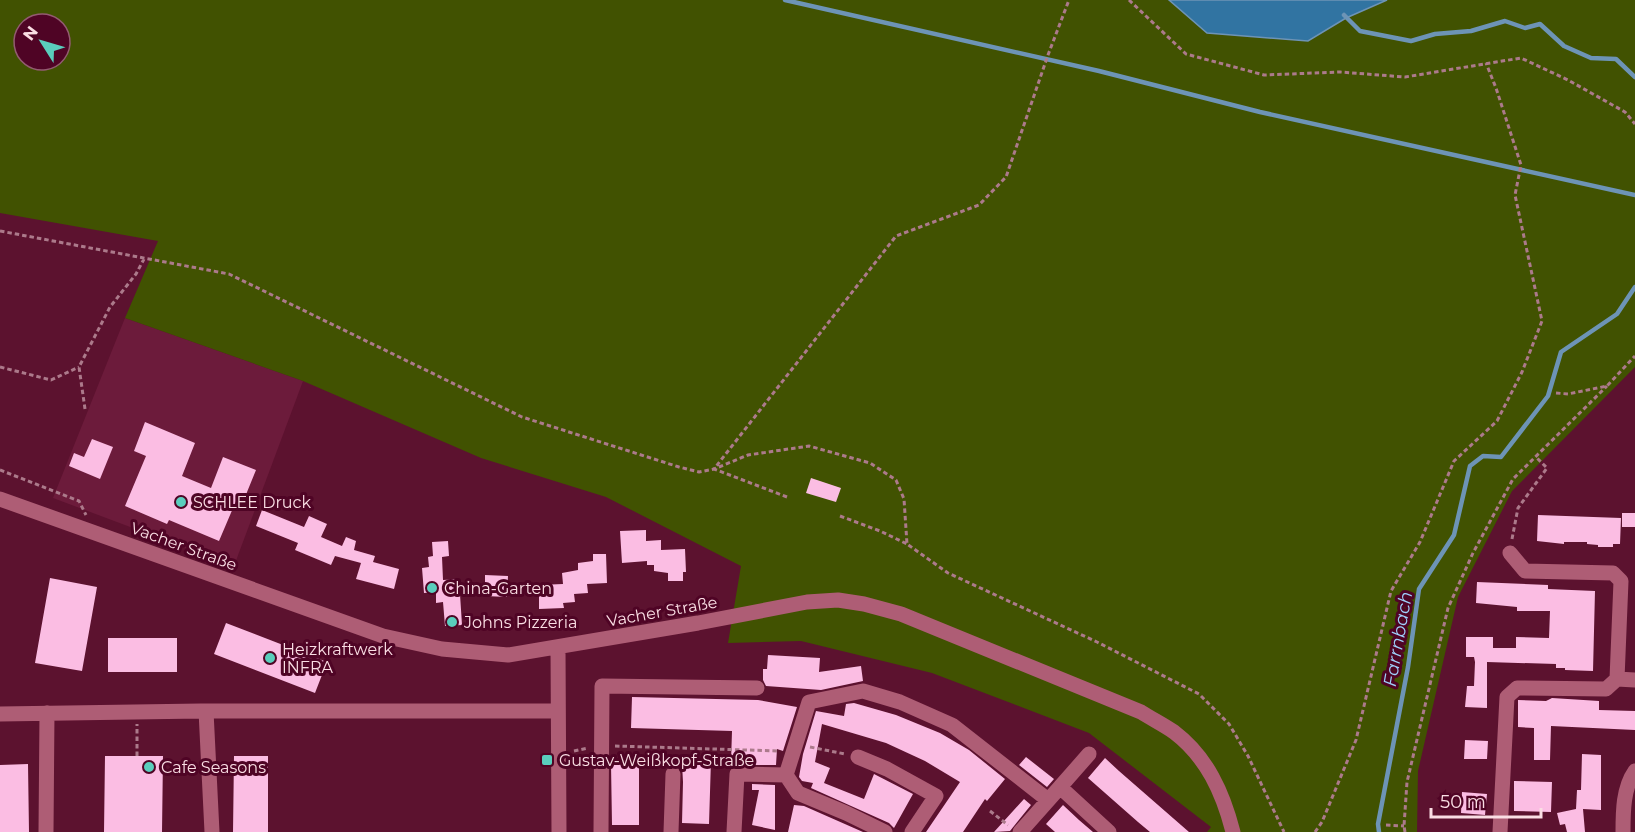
<svg xmlns="http://www.w3.org/2000/svg" width="1635" height="832" font-family="Montserrat,sans-serif">
<style>
.built{fill:#6c1b3b}
.green{fill:#415201;fill-rule:evenodd}
.water{fill:#3174a2;stroke:#6d94b6;stroke-width:1.5}
.lines{fill:none;stroke-linecap:round;stroke-linejoin:round}
.stream{stroke:#6d94b6;stroke-width:4.5}
.building{fill:#fbbde3}
.path{stroke:#ac7a8b;stroke-width:3;stroke-dasharray:4.5 3;stroke-linecap:butt}
.minor{stroke:#ae5d75;stroke-width:15}
.poi-dot{fill:#5acebd;stroke:#4f0425;stroke-width:2}
.labels{text-anchor:middle;stroke-width:6;stroke-linejoin:round;paint-order:stroke}
.poi-label{font-size:16px;fill:#fadee4;stroke:#4f0425;text-anchor:start}
.street-label{font-size:16px;fill:#fadee4;stroke:#4f0425}
.water-label{font-size:18px;font-style:italic;fill:#9fd2fb;stroke:#4f0425}
</style>
<rect width="100%" height="100%" fill="#5c122f"/>
<path class="built" d="M 125,318 L 303,381 L 234,566 L 53,498 Z"/>
<path class="green" d="M 0,0 L 1169,0 L 1207,33 L 1308,41 L 1346,18 L 1387,0 L 1635,0 L 1635,367 L 1512,491 L 1458,597 L 1418,771 L 1417,832 L 1207,832 L 1211,827 L 1089,733 L 932,673 L 801,641 L 728,643 L 741,566 L 606,497 L 481,458 L 303,381 L 125,318 L 158,241 L 0,213 ZM 24,24 L 60,24 L 60,60 L 24,60 Z"/>
<path class="water" d="M 1169,0 L 1387,0 L 1346,18 L 1308,41 L 1207,33 Z"/>
<g class="lines">
<path class="stream" d="M 785,0 L 1099,71 L 1260,112 L 1635,195
M 1344,15 L 1360,31 L 1411,41 L 1435,34 L 1471,31 L 1505,21 L 1525,28 L 1540,24 L 1564,46 L 1591,58 L 1616,59 L 1635,77
M 1379,832 L 1378,824 L 1408,667 L 1419,589 L 1454,535 L 1470,466 L 1483,456 L 1501,457 L 1548,396 L 1561,352 L 1617,314 L 1635,287"/>
</g>
<path class="building" d="M 145,422 L 195,443 L 182,476 L 211,488 L 223,457 L 256,470 L 245,497 L 239,494 L 219,541 L 169,520 L 167,524 L 125,506 L 146,456 L 134,451 Z
M 92,439 L 113,447 L 100,479 L 69,466 L 74,453 L 84,457 Z
M 811,478 L 841,488 L 836,502 L 806,493 Z
M 262,510 L 304,527 L 309,516 L 327,524 L 321,537 L 342,546 L 346,537 L 356,541 L 354,550 L 375,556 L 373,562 L 399,569 L 394,589 L 356,579 L 361,563 L 335,556 L 331,565 L 295,550 L 298,543 L 256,526 Z
M 1622,513 L 1635,513 L 1635,527 L 1622,527 Z
M 1538,515 L 1621,518 L 1620,544 L 1613,544 L 1613,547 L 1598,547 L 1598,545 L 1587,544 L 1587,542 L 1564,542 L 1564,544 L 1537,541 Z
M 646,530 L 646,541 L 661,540 L 661,550 L 685,549 L 686,572 L 683,572 L 683,581 L 668,581 L 668,573 L 654,571 L 654,565 L 647,565 L 647,561 L 622,563 L 620,531 Z
M 448,541 L 449,556 L 442,557 L 443,580 L 459,579 L 462,625 L 445,626 L 443,602 L 436,603 L 436,592 L 424,593 L 422,568 L 429,567 L 428,557 L 433,556 L 432,542 Z
M 593,554 L 606,554 L 607,583 L 587,584 L 588,593 L 574,594 L 575,602 L 563,603 L 564,608 L 539,609 L 539,585 L 563,584 L 562,573 L 578,570 L 578,563 L 593,561 Z
M 485,575 L 508,576 L 507,597 L 485,596 Z
M 50,578 L 97,587 L 82,671 L 35,663 Z
M 1477,582 L 1548,585 L 1548,589 L 1595,591 L 1593,671 L 1565,670 L 1565,668 L 1556,668 L 1556,664 L 1487,662 L 1487,708 L 1465,707 L 1467,686 L 1474,686 L 1475,662 L 1474,657 L 1466,657 L 1466,637 L 1493,637 L 1493,648 L 1516,648 L 1516,637 L 1549,638 L 1550,611 L 1517,611 L 1517,607 L 1476,603 Z
M 226,623 L 327,662 L 315,693 L 214,654 Z
M 108,638 L 177,638 L 177,672 L 108,672 Z
M 768,655 L 820,658 L 819,672 L 861,666 L 863,681 L 821,690 L 766,686 L 763,680 L 763,669 L 767,669 Z
M 632,697 L 758,700 L 797,707 L 783,751 L 777,749 L 776,765 L 753,765 L 753,763 L 731,762 L 732,731 L 631,728 Z
M 1552,698 L 1599,701 L 1599,710 L 1635,711 L 1635,730 L 1551,726 L 1550,760 L 1534,760 L 1534,728 L 1518,727 L 1518,700 L 1546,701 Z
M 854,703 L 896,715 L 940,733 L 969,750 L 1005,779 L 987,801 L 985,799 L 963,832 L 926,832 L 960,782 L 925,761 L 886,743 L 822,724 L 815,762 L 830,768 L 824,783 L 864,799 L 874,774 L 913,794 L 894,828 L 889,823 L 811,788 L 813,783 L 802,781 L 799,777 L 803,754 L 816,711 L 844,716 L 846,704 Z
M 1465,740 L 1488,741 L 1487,759 L 1464,759 Z
M 1582,754 L 1601,755 L 1601,810 L 1583,809 L 1585,832 L 1567,832 L 1565,824 L 1560,825 L 1557,813 L 1576,809 L 1577,790 L 1581,790 Z
M 105,756 L 163,756 L 162,832 L 104,832 Z
M 234,756 L 268,756 L 268,832 L 233,832 Z
M 1026,757 L 1054,779 L 1047,787 L 1019,765 Z
M 1105,758 L 1119,771 L 1189,832 L 1150,832 L 1138,822 L 1088,778 Z
M 690,760 L 711,760 L 709,824 L 682,823 L 683,782 L 682,764 L 690,763 Z
M 616,762 L 639,762 L 639,825 L 612,825 L 611,764 L 616,764 Z
M 28,764 L 29,832 L 0,832 L 0,765 Z
M 1514,781 L 1552,782 L 1551,812 L 1514,811 Z
M 752,784 L 775,785 L 775,830 L 752,825 L 759,790 L 752,790 Z
M 1462,792 L 1487,794 L 1485,815 L 1461,813 Z
M 1024,799 L 1031,805 L 1010,831 L 994,832 Z
M 794,805 L 804,806 L 863,832 L 788,832 Z
M 1063,805 L 1079,820 L 1093,832 L 1055,832 L 1046,824 Z"/>
<g class="lines">
<path class="path" d="M 1129,0 L 1186,54 L 1264,75 L 1340,72 L 1405,77 L 1521,58 L 1568,80 L 1625,112 L 1635,124
M 0,231 L 229,274 L 522,417 L 679,467 L 699,472 L 714,469 L 748,455 L 809,446 L 870,463 L 896,480 L 904,499 L 907,544 L 948,573 L 1097,642 L 1199,694 L 1229,724 L 1248,756 L 1284,832
M 0,367 L 51,380 L 79,367
M 1556,393 L 1568,394 L 1607,386 L 1635,356
M 85,409 L 79,367 L 110,307 L 136,274 L 144,259
M 0,470 L 79,501 L 86,515
M 787,497 L 714,469 L 896,236 L 979,205 L 1006,177 L 1048,55 L 1069,0
M 840,516 L 880,531 L 907,544
M 1512,539 L 1518,508 L 1547,468 L 1536,457
M 615,746 L 779,751
M 810,747 L 845,754
M 574,751 L 588,748
M 137,756 L 137,724
M 990,811 L 1008,825
M 1386,825 L 1404,826
M 1315,832 L 1322,822 L 1356,740 L 1391,591 L 1420,542 L 1454,461 L 1497,421 L 1522,372 L 1542,321 L 1515,195 L 1521,165 L 1496,88 L 1486,63
M 1405,832 L 1404,826 L 1407,782 L 1448,608 L 1473,553 L 1513,479 L 1607,386"/>
<path class="minor" d="M 0,499 L 383,636 L 442,649 L 508,655 L 698,623 L 807,602 L 838,600 L 864,604 L 901,614 L 1141,712 C 1152,719 1164,725 1174,732 C 1207,757 1223,793 1233,832
M 558,648 L 559,832
M 1617,679 L 1635,680
M 206,711 L 212,832
M 0,714 L 201,711 L 558,711
M 858,757 L 887,769 L 936,796 L 912,832
M 786,775 L 798,793 L 846,813 L 885,832
M 1060,787 L 1089,754
M 46,832 L 47,713
M 601,832 L 602,686 L 757,688
M 671,832 L 673,774
M 734,832 L 737,774 L 786,775 L 809,702 L 863,691 L 900,702 L 952,725 L 1048,800
M 1020,832 L 1060,787 L 1109,832
M 1500,832 L 1507,697 L 1517,688 L 1606,689 L 1617,679 L 1621,581 L 1613,573 L 1525,571 L 1510,553
M 1623,832 C 1623,812 1623,788 1635,771"/>
</g>
<g class="poi-dot">
<circle cx="181" cy="502" r="6"/>
<circle cx="432" cy="588" r="6"/>
<circle cx="452" cy="622" r="6"/>
<circle cx="270" cy="658" r="6"/>
<rect x="541" y="754" width="12" height="12" rx="3"/>
<circle cx="149" cy="767" r="6"/>
</g>
<g class="labels">
<g class="poi-label">
<text x="193" y="508">SCHLEE Druck</text>
<text x="444" y="594">China-Garten</text>
<text x="464" y="628">Johns Pizzeria</text>
<text x="282" y="655">Heizkraftwerk<tspan x="282" dy="18">INFRA</tspan></text>
<text x="559" y="766">Gustav-Weißkopf-Straße</text>
<text x="161" y="773">Cafe Seasons</text>
</g>
<g class="street-label">
<text transform="translate(184 546) rotate(20)" y="6">Vacher Straße</text>
<text transform="translate(662 611) rotate(-10)" y="6">Vacher Straße</text>
</g>
<g class="water-label">
<text transform="translate(1398 639) rotate(-80)" y="6">Farrnbach</text>
</g>
</g>
<g transform="translate(42 42) rotate(307)"><circle r="28" fill="#4f0425" stroke="#935b71" stroke-width="1.5"/>
<path d="M0-4.5L10 22L0 15L-10 22Z" fill="#5acebd"/>
<text y="-9" font-size="16" font-weight="bold" text-anchor="middle" fill="#fadee4">N</text>
</g>
<path d="M1431 808v9h110v-9" fill="none" stroke="#fadee4" stroke-width="3"/>
<text x="1440" y="808" font-size="18" fill="#fadee4" stroke="#4f0425" stroke-width="4.5" paint-order="stroke">50 m</text>
</svg>
